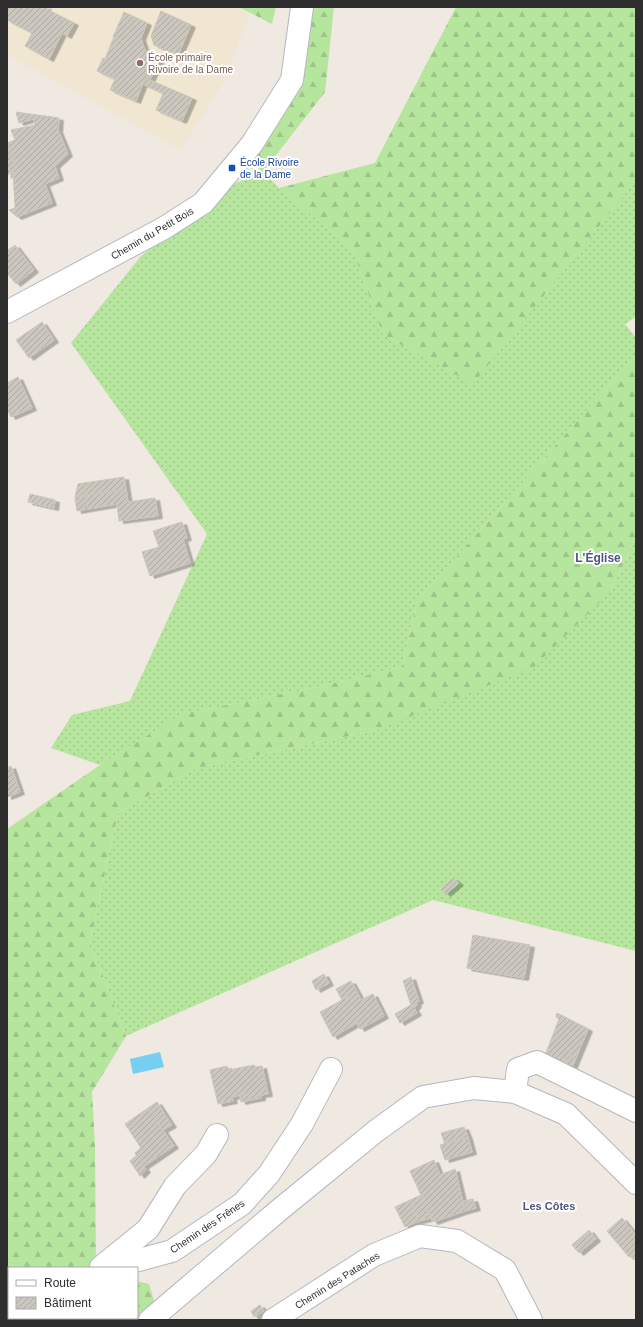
<svg xmlns="http://www.w3.org/2000/svg" width="643" height="1327" font-family="Helvetica,sans-serif">
<style>
.education{fill:#f0e6d1}
.grass{fill:url(#grass-dots)}
.forest{fill:url(#forest-firs)}
.water{fill:#75cff0}
.building{fill:url(#building-hatch);stroke:#cbc5ba;filter:url(#shadow)}
.lines{fill:none;stroke-linecap:round;stroke-linejoin:round}
.minor-casing{stroke:#b4b7c1;stroke-width:24}
.secondary-casing{stroke:#b4b7c1;stroke-width:24}
.minor{stroke:#fff;stroke-width:22}
.secondary{stroke:#fff;stroke-width:22}
.education-dot{fill:#8d6e63;stroke:#fff;stroke-width:1.5}
.transit-dot{fill:#1a4fb4;stroke:#fff;stroke-width:1.5}
.labels{text-anchor:middle;stroke-width:4;stroke-linejoin:round;paint-order:stroke}
.education-label{font-size:10px;fill:#785e54;stroke:#fff;text-anchor:start}
.transit-label{font-size:10px;fill:#164399;stroke:#fff;text-anchor:start}
.street-label{font-size:10px;fill:#2e2e2e;stroke:#fff}
.neighbourhood-label{font-size:11px;font-weight:bold;fill:#4d5680;stroke:#fff}
.quarter-label{font-size:12px;font-weight:bold;fill:#4d5680;stroke:#fff}
</style>
<defs>
<pattern id="grass-dots" width="8" height="8" patternUnits="userSpaceOnUse"><rect width="8" height="8" fill="#b6e59e"/><path d="M2 2h.1M6 6h.1" fill="none" stroke="#9dc588" stroke-width="1.8" stroke-linecap="round"/></pattern>
<pattern id="forest-firs" width="22" height="20" patternUnits="userSpaceOnUse"><rect width="22" height="20" fill="#b6e59e"/><path d="M5 1l3.5 6h-7zM16 11l3.5 6h-7z" fill="#9dc588"/></pattern>
<pattern id="building-hatch" width="6" height="6" patternUnits="userSpaceOnUse"><rect width="6" height="6" fill="#cbc7bf"/><path d="M-1 1l2-2M0 6l6-6M5 7l2-2" fill="none" stroke="#afaba4"/></pattern>
<filter id="shadow"><feDropShadow dx="4.5" dy="2.5" stdDeviation="0" flood-color="#0004"/></filter>
</defs>
<rect width="100%" height="100%" fill="#efe9e1"/>
<path class="education" d="M 7,7 L 252,7 L 224,81 L 181,150 L 7,55 Z"/>
<path class="grass" d="M 263,172 L 279,188 L 352,248 L 383,335 L 473,383 L 636,180 L 636,317 L 625,324 L 636,338 L 636,355 L 417,601 L 402,667 L 317,687 L 183,714 L 100,765 L 51,748 L 72,715 L 130,701 L 207,534 L 71,343 L 141,256 L 234,184 Z
M 636,537 L 636,951 L 433,900 L 126,1036 L 90,942 L 118,813 L 197,768 L 377,730 L 610,592 Z"/>
<path class="forest" d="M 239,7 L 276,7 L 272,24 Z
M 305,7 L 334,7 L 325,92 L 263,172 L 251,161 L 300,83 Z
M 456,7 L 636,7 L 636,180 L 473,384 L 383,335 L 352,248 L 279,188 L 375,163 Z
M 636,355 L 636,537 L 610,592 L 534,667 L 377,730 L 197,768 L 118,813 L 90,942 L 126,1036 L 92,1092 L 95,1145 L 96,1268 L 9,1268 L 9,1318 L 137,1318 L 137,1281 L 149,1284 L 160,1320 L 7,1320 L 7,829 L 100,765 L 182,714 L 317,687 L 402,667 L 417,601 Z"/>
<path class="water" d="M 160,1052 L 164,1067 L 133,1074 L 130,1059 Z"/>
<path class="building" d="M 7,7 L 47,7 L 46,9 L 74,23 L 67,36 L 62,33 L 49,59 L 25,46 L 32,33 L 7,20 Z
M 161,11 L 191,25 L 178,55 L 154,45 L 151,36 Z
M 124,12 L 147,23 L 141,38 L 145,50 L 161,56 L 150,80 L 145,78 L 136,101 L 110,90 L 115,79 L 97,71 L 103,58 L 105,59 L 111,44 L 119,48 L 122,40 L 113,37 Z
M 114,37 L 122,40 L 119,48 L 111,44 Z
M 145,78 L 166,87 L 163,93 L 143,84 Z
M 166,87 L 192,98 L 182,121 L 156,110 Z
M 16,112 L 59,118 L 58,130 L 68,154 L 55,166 L 59,178 L 45,184 L 52,203 L 17,217 L 9,210 L 15,208 L 13,171 L 16,168 L 7,143 L 15,140 L 11,130 L 35,125 L 33,119 L 19,123 Z
M 7,145 L 13,160 L 7,165 Z
M 13,160 L 16,168 L 7,176 L 7,165 Z
M 15,245 L 34,270 L 16,284 L 7,273 L 7,251 Z
M 42,322 L 54,340 L 29,358 L 16,340 Z
M 18,377 L 32,408 L 11,417 L 7,409 L 7,383 Z
M 124,477 L 126,489 L 85,495 L 84,483 Z
M 84,483 L 85,495 L 75,497 L 78,484 Z
M 126,489 L 128,502 L 155,498 L 158,516 L 119,521 L 117,504 L 88,509 L 85,495 Z
M 30,494 L 55,500 L 54,508 L 28,502 Z
M 85,495 L 88,509 L 77,511 L 75,497 Z
M 182,522 L 187,538 L 183,539 L 190,563 L 150,576 L 142,552 L 159,547 L 153,531 Z
M 11,766 L 20,792 L 7,797 L 7,768 Z
M 453,878 L 459,883 L 446,894 L 441,889 Z
M 473,935 L 530,945 L 524,978 L 467,968 Z
M 324,974 L 329,983 L 316,990 L 312,981 Z
M 411,977 L 415,989 L 407,993 L 403,981 Z
M 351,981 L 357,992 L 342,1000 L 336,989 Z
M 415,989 L 419,1001 L 411,1005 L 407,993 Z
M 357,992 L 361,1000 L 373,994 L 384,1016 L 360,1029 L 357,1023 L 333,1037 L 320,1012 Z
M 416,1002 L 417,1005 L 414,1008 L 417,1013 L 400,1023 L 395,1014 Z
M 557,1013 L 588,1029 L 576,1058 L 568,1054 L 563,1066 L 544,1058 L 559,1019 L 556,1017 Z
M 568,1054 L 576,1058 L 571,1070 L 563,1066 Z
M 254,1065 L 255,1067 L 262,1066 L 268,1094 L 261,1095 L 261,1098 L 250,1100 L 249,1093 L 232,1097 L 233,1101 L 218,1104 L 210,1070 L 227,1066 L 229,1070 Z
M 249,1093 L 250,1100 L 241,1102 L 240,1095 Z
M 157,1102 L 172,1125 L 163,1130 L 148,1108 Z
M 148,1108 L 174,1146 L 143,1167 L 135,1153 L 141,1148 L 125,1124 Z
M 464,1127 L 468,1137 L 445,1144 L 441,1133 Z
M 468,1137 L 472,1152 L 445,1160 L 440,1145 Z
M 136,1156 L 146,1170 L 140,1176 L 130,1161 Z
M 434,1160 L 440,1175 L 455,1169 L 465,1211 L 433,1222 L 410,1171 Z
M 421,1195 L 431,1218 L 419,1221 L 410,1200 Z
M 473,1199 L 476,1208 L 465,1211 L 463,1201 Z
M 410,1200 L 419,1221 L 405,1227 L 395,1207 Z
M 622,1218 L 636,1235 L 636,1261 L 631,1255 L 629,1257 L 607,1231 Z
M 589,1230 L 596,1239 L 579,1253 L 572,1245 Z
M 260,1305 L 264,1311 L 254,1317 L 251,1311 Z"/>
<g class="lines">
<g class="minor-casing">
<path id="minor" d="M 7,312 L 164,228 L 203,203 L 252,144 L 292,80 L 302,7
M 515,1092 L 518,1069 L 537,1062 L 636,1111
M 101,1267 L 148,1229 L 175,1186 L 206,1154 L 217,1135
M 109,1268 L 172,1251 L 242,1204 L 269,1174 L 302,1124 L 331,1069
M 75,1320 L 76,1318
M 273,1320 L 374,1255 L 420,1236 L 457,1241 L 505,1270 L 531,1320"/>
</g>
<g class="secondary-casing">
<path id="secondary" d="M 150,1320 L 278,1211 L 376,1131 L 423,1097 L 474,1088 L 515,1092 L 566,1114 L 636,1183"/>
</g>
<use href="#minor" class="minor"/>
<use href="#secondary" class="secondary"/>
</g>
<circle class="education-dot" cx="140" cy="63" r="4"/>
<rect class="transit-dot" x="228" y="164" width="8" height="8" rx="2"/>
<g class="labels">
<g class="education-label">
<text x="148" y="61">École primaire<tspan x="148" dy="12">Rivoire de la Dame</tspan></text>
</g>
<g class="transit-label">
<text x="240" y="166">École Rivoire<tspan x="240" dy="12">de la Dame</tspan></text>
</g>
<g class="street-label">
<text transform="translate(152 233) rotate(-30)" y="4">Chemin du Petit Bois</text>
<text transform="translate(207 1226) rotate(-34)" y="4">Chemin des Frênes</text>
<text transform="translate(337 1280) rotate(-32)" y="4">Chemin des Pataches</text>
</g>
<g class="neighbourhood-label">
<text x="549" y="1210">Les Côtes</text>
</g>
<g class="quarter-label">
<text x="598" y="562">L'Église</text>
</g>
</g>
<rect width="643" height="1327" fill="none" stroke="#2e2e2e" stroke-width="16"/>
<rect x="8" y="1267" width="130" height="52" fill="#ffffff" stroke="#ababab"/>
<rect x="16" y="1280" width="20" height="6" fill="#ffffff" stroke="#ababab"/>
<text x="44" y="1287" font-size="12" fill="#2e2e2e">Route</text>
<rect x="16" y="1297" width="20" height="12" fill="url(#building-hatch)" stroke="#ababab"/>
<text x="44" y="1307" font-size="12" fill="#2e2e2e">Bâtiment</text>
</svg>
